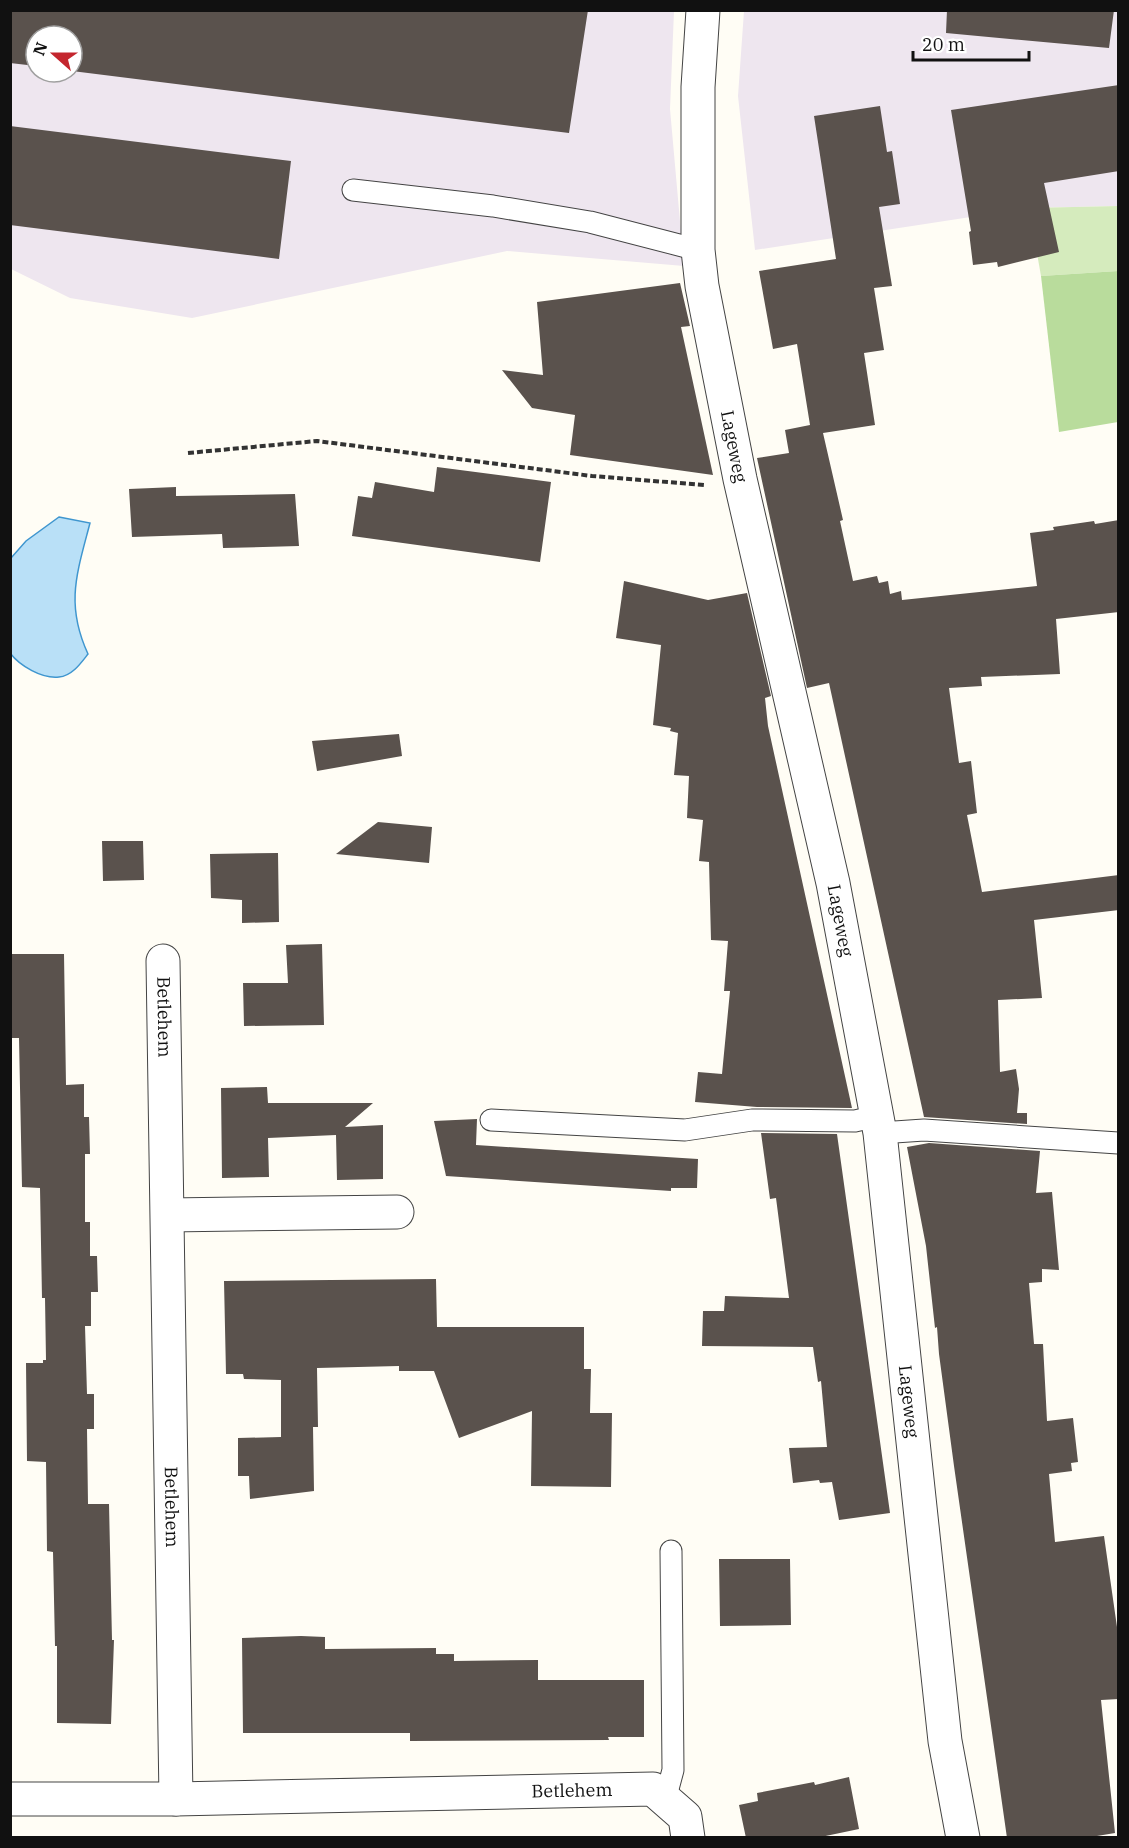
<svg xmlns="http://www.w3.org/2000/svg" width="1129" height="1848" font-family="'IBM Plex Serif',serif">
<style>
.industrial{fill:#eee6ef;fill-rule:evenodd}
.green{fill:#d5ebbd}
.forest{fill:#b9dc9c}
.water{fill:#b9e0f7;stroke:#3f96cf;stroke-width:1.5}
.building{fill:#5a524d}
.lines{fill:none;stroke-linecap:round;stroke-linejoin:round}
.service-casing{stroke:#444;stroke-width:23}
.minor-casing{stroke:#444;stroke-width:35}
.path{stroke:#333;stroke-width:4;stroke-dasharray:6 3;stroke-linecap:butt}
.service{stroke:#fff;stroke-width:21}
.minor{stroke:#fff;stroke-width:33}
.labels{text-anchor:middle;stroke-width:6;stroke-linejoin:round;paint-order:stroke}
.street-label{font-size:18px;fill:#111;stroke:#fff}
</style>
<rect width="100%" height="100%" fill="#fffdf5"/>
<path class="industrial" d="M 10,11 L 674,11 L 670,109 L 684,266 L 507,251 L 192,318 L 70,298 L 11,269 ZM 36,36 L 72,36 L 72,72 L 36,72 Z
M 744,11 L 1118,11 L 1118,206 L 1029,208 L 755,250 L 738,96 Z"/>
<path class="green" d="M 1118,206 L 1118,271 L 1041,276 L 1029,208 Z"/>
<path class="forest" d="M 1118,271 L 1118,422 L 1059,432 L 1041,276 Z"/>
<path class="water" d="M 59,517 L 90,523 C 77,573 65,604 88,654 C 81,663 72,676 59,677 C 42,679 20,666 10,653 L 11,558 L 26,541 Z"/>
<path class="building" d="M 10,10 L 588,10 L 569,133 L 72,71 L 72,36 L 36,36 L 36,66 L 10,63 Z
M 947,10 L 1114,10 L 1109,48 L 946,33 Z
M 1119,85 L 1119,171 L 1044,183 L 1059,252 L 998,267 L 997,262 L 973,265 L 969,232 L 971,231 L 951,110 Z
M 880,106 L 887,152 L 892,151 L 900,204 L 879,207 L 892,286 L 874,288 L 884,350 L 864,353 L 875,425 L 823,433 L 843,520 L 840,521 L 853,581 L 877,576 L 879,583 L 888,581 L 890,594 L 901,591 L 902,600 L 1037,586 L 1030,533 L 1054,530 L 1053,527 L 1094,521 L 1095,524 L 1119,520 L 1119,612 L 1056,619 L 1060,674 L 981,677 L 982,686 L 949,688 L 959,763 L 971,761 L 977,813 L 967,815 L 982,892 L 1119,875 L 1119,910 L 1034,920 L 1042,998 L 998,1000 L 1000,1072 L 1016,1069 L 1019,1089 L 1017,1113 L 1027,1113 L 1027,1124 L 924,1117 L 829,683 L 807,688 L 757,458 L 789,453 L 785,430 L 810,425 L 797,344 L 773,349 L 759,271 L 836,259 L 814,116 Z
M 10,126 L 291,161 L 279,259 L 10,225 Z
M 680,283 L 690,326 L 681,327 L 713,475 L 570,455 L 575,415 L 532,408 L 502,370 L 543,375 L 537,302 Z
M 437,467 L 551,482 L 540,562 L 352,536 L 358,496 L 372,498 L 375,482 L 434,492 Z
M 176,487 L 176,496 L 295,494 L 299,546 L 223,548 L 222,534 L 132,537 L 129,489 Z
M 624,581 L 708,600 L 747,593 L 771,696 L 765,698 L 768,726 L 852,1108 L 757,1107 L 695,1102 L 698,1072 L 722,1074 L 730,991 L 724,991 L 728,941 L 711,940 L 709,862 L 699,861 L 703,820 L 687,818 L 689,776 L 674,775 L 678,733 L 670,731 L 671,728 L 653,725 L 661,645 L 616,638 Z
M 399,734 L 402,756 L 317,771 L 312,741 Z
M 378,822 L 432,827 L 429,863 L 336,854 Z
M 102,841 L 143,841 L 144,880 L 103,881 Z
M 278,853 L 279,922 L 242,923 L 242,900 L 211,898 L 210,854 Z
M 322,944 L 324,1025 L 244,1026 L 243,983 L 288,983 L 286,945 Z
M 10,954 L 64,954 L 66,1085 L 84,1084 L 84,1117 L 89,1117 L 90,1154 L 85,1154 L 85,1222 L 90,1222 L 90,1256 L 97,1256 L 98,1292 L 91,1292 L 91,1326 L 85,1326 L 87,1394 L 94,1394 L 94,1429 L 87,1429 L 88,1504 L 109,1504 L 112,1640 L 114,1640 L 111,1724 L 57,1723 L 57,1646 L 55,1646 L 53,1552 L 47,1551 L 46,1462 L 27,1461 L 26,1363 L 43,1363 L 43,1360 L 46,1360 L 45,1298 L 42,1298 L 40,1188 L 22,1187 L 19,1038 L 10,1038 Z
M 267,1087 L 268,1103 L 373,1103 L 345,1127 L 383,1125 L 383,1179 L 337,1180 L 336,1135 L 268,1138 L 269,1177 L 222,1178 L 221,1088 Z
M 477,1119 L 476,1145 L 698,1159 L 697,1188 L 671,1188 L 671,1191 L 446,1176 L 434,1121 Z
M 761,1133 L 837,1134 L 890,1513 L 839,1520 L 832,1482 L 820,1483 L 819,1480 L 793,1483 L 789,1448 L 827,1447 L 821,1381 L 818,1382 L 813,1347 L 702,1346 L 703,1311 L 724,1311 L 725,1296 L 789,1298 L 776,1198 L 770,1199 Z
M 929,1143 L 1040,1151 L 1036,1193 L 1052,1192 L 1059,1270 L 1042,1269 L 1042,1282 L 1029,1283 L 1034,1344 L 1043,1344 L 1047,1421 L 1073,1418 L 1078,1462 L 1071,1463 L 1072,1471 L 1049,1474 L 1055,1542 L 1104,1536 L 1119,1641 L 1119,1699 L 1101,1700 L 1115,1833 L 1085,1838 L 1007,1838 L 954,1466 L 939,1354 L 937,1327 L 935,1328 L 926,1246 L 907,1147 Z
M 436,1279 L 437,1327 L 584,1327 L 584,1369 L 591,1369 L 590,1413 L 612,1413 L 611,1487 L 531,1486 L 532,1411 L 459,1438 L 434,1371 L 399,1371 L 399,1366 L 317,1368 L 318,1427 L 313,1427 L 314,1491 L 250,1499 L 249,1476 L 238,1476 L 238,1438 L 281,1437 L 281,1380 L 244,1379 L 243,1374 L 226,1374 L 224,1281 Z
M 719,1559 L 790,1559 L 791,1625 L 720,1626 Z
M 301,1636 L 325,1637 L 325,1649 L 436,1648 L 436,1654 L 454,1654 L 454,1661 L 538,1660 L 538,1680 L 644,1680 L 644,1737 L 608,1737 L 609,1740 L 410,1741 L 410,1733 L 243,1733 L 242,1638 Z
M 849,1777 L 859,1829 L 816,1838 L 746,1838 L 739,1805 L 758,1801 L 757,1793 L 814,1782 L 815,1785 Z"/>
<g class="lines">
<g class="service-casing">
<path id="service" d="M 353,190 L 493,206 L 590,222 L 698,250
M 491,1120 L 685,1130 L 752,1120 L 855,1121 L 877,1116
M 880,1133 L 924,1130 L 1118,1143
M 665,1800 L 673,1770 L 671,1551"/>
</g>
<g class="minor-casing">
<g id="minor">
<path id="s1" d="M 703,10 L 698,87 L 698,250 L 702,286 L 740,479 L 833,883 L 880,1133 L 945,1741 L 963,1838"/>
<path id="s2" d="M 163,961 L 176,1799"/>
<path d="M 168,1215 L 397,1212"/>
<path id="s3" d="M 10,1799 L 176,1799 L 653,1789 L 685,1817 L 688,1838"/>
</g>
</g>
<path class="path" d="M 188,453 L 317,441 L 592,476 L 704,485"/>
<use href="#service" class="service"/>
<use href="#minor" class="minor"/>
</g>
<g class="labels">
<g class="street-label">
<text dy="6" stroke="none"><textPath href="#s1" startOffset="440">Lageweg</textPath></text>
<text dy="6" stroke="none"><textPath href="#s1" startOffset="926">Lageweg</textPath></text>
<text dy="6" stroke="none"><textPath href="#s2" startOffset="56">Betlehem</textPath></text>
<text dy="6" stroke="none"><textPath href="#s1" startOffset="1412">Lageweg</textPath></text>
<text dy="6" stroke="none"><textPath href="#s2" startOffset="546">Betlehem</textPath></text>
<text dy="6" stroke="none"><textPath href="#s3" startOffset="562">Betlehem</textPath></text>
</g>
</g>
<rect width="1129" height="1848" fill="none" stroke="#111111" stroke-width="24"/>
<g transform="translate(54 54) rotate(291)"><circle r="28" fill="#ffffff" stroke="#a0a0a0" stroke-width="1.5"/>
<path d="M0-4.5L10 22L0 15L-10 22Z" fill="#c4262e"/>
<text y="-9" font-size="16" font-weight="bold" text-anchor="middle" fill="#111111">N</text>
</g>
<path d="M913 51v9h116v-9" fill="none" stroke="#111111" stroke-width="3"/>
<text x="922" y="51" font-size="18" fill="#111111" stroke="#ffffff" stroke-width="4.5" paint-order="stroke">20 m</text>
</svg>
